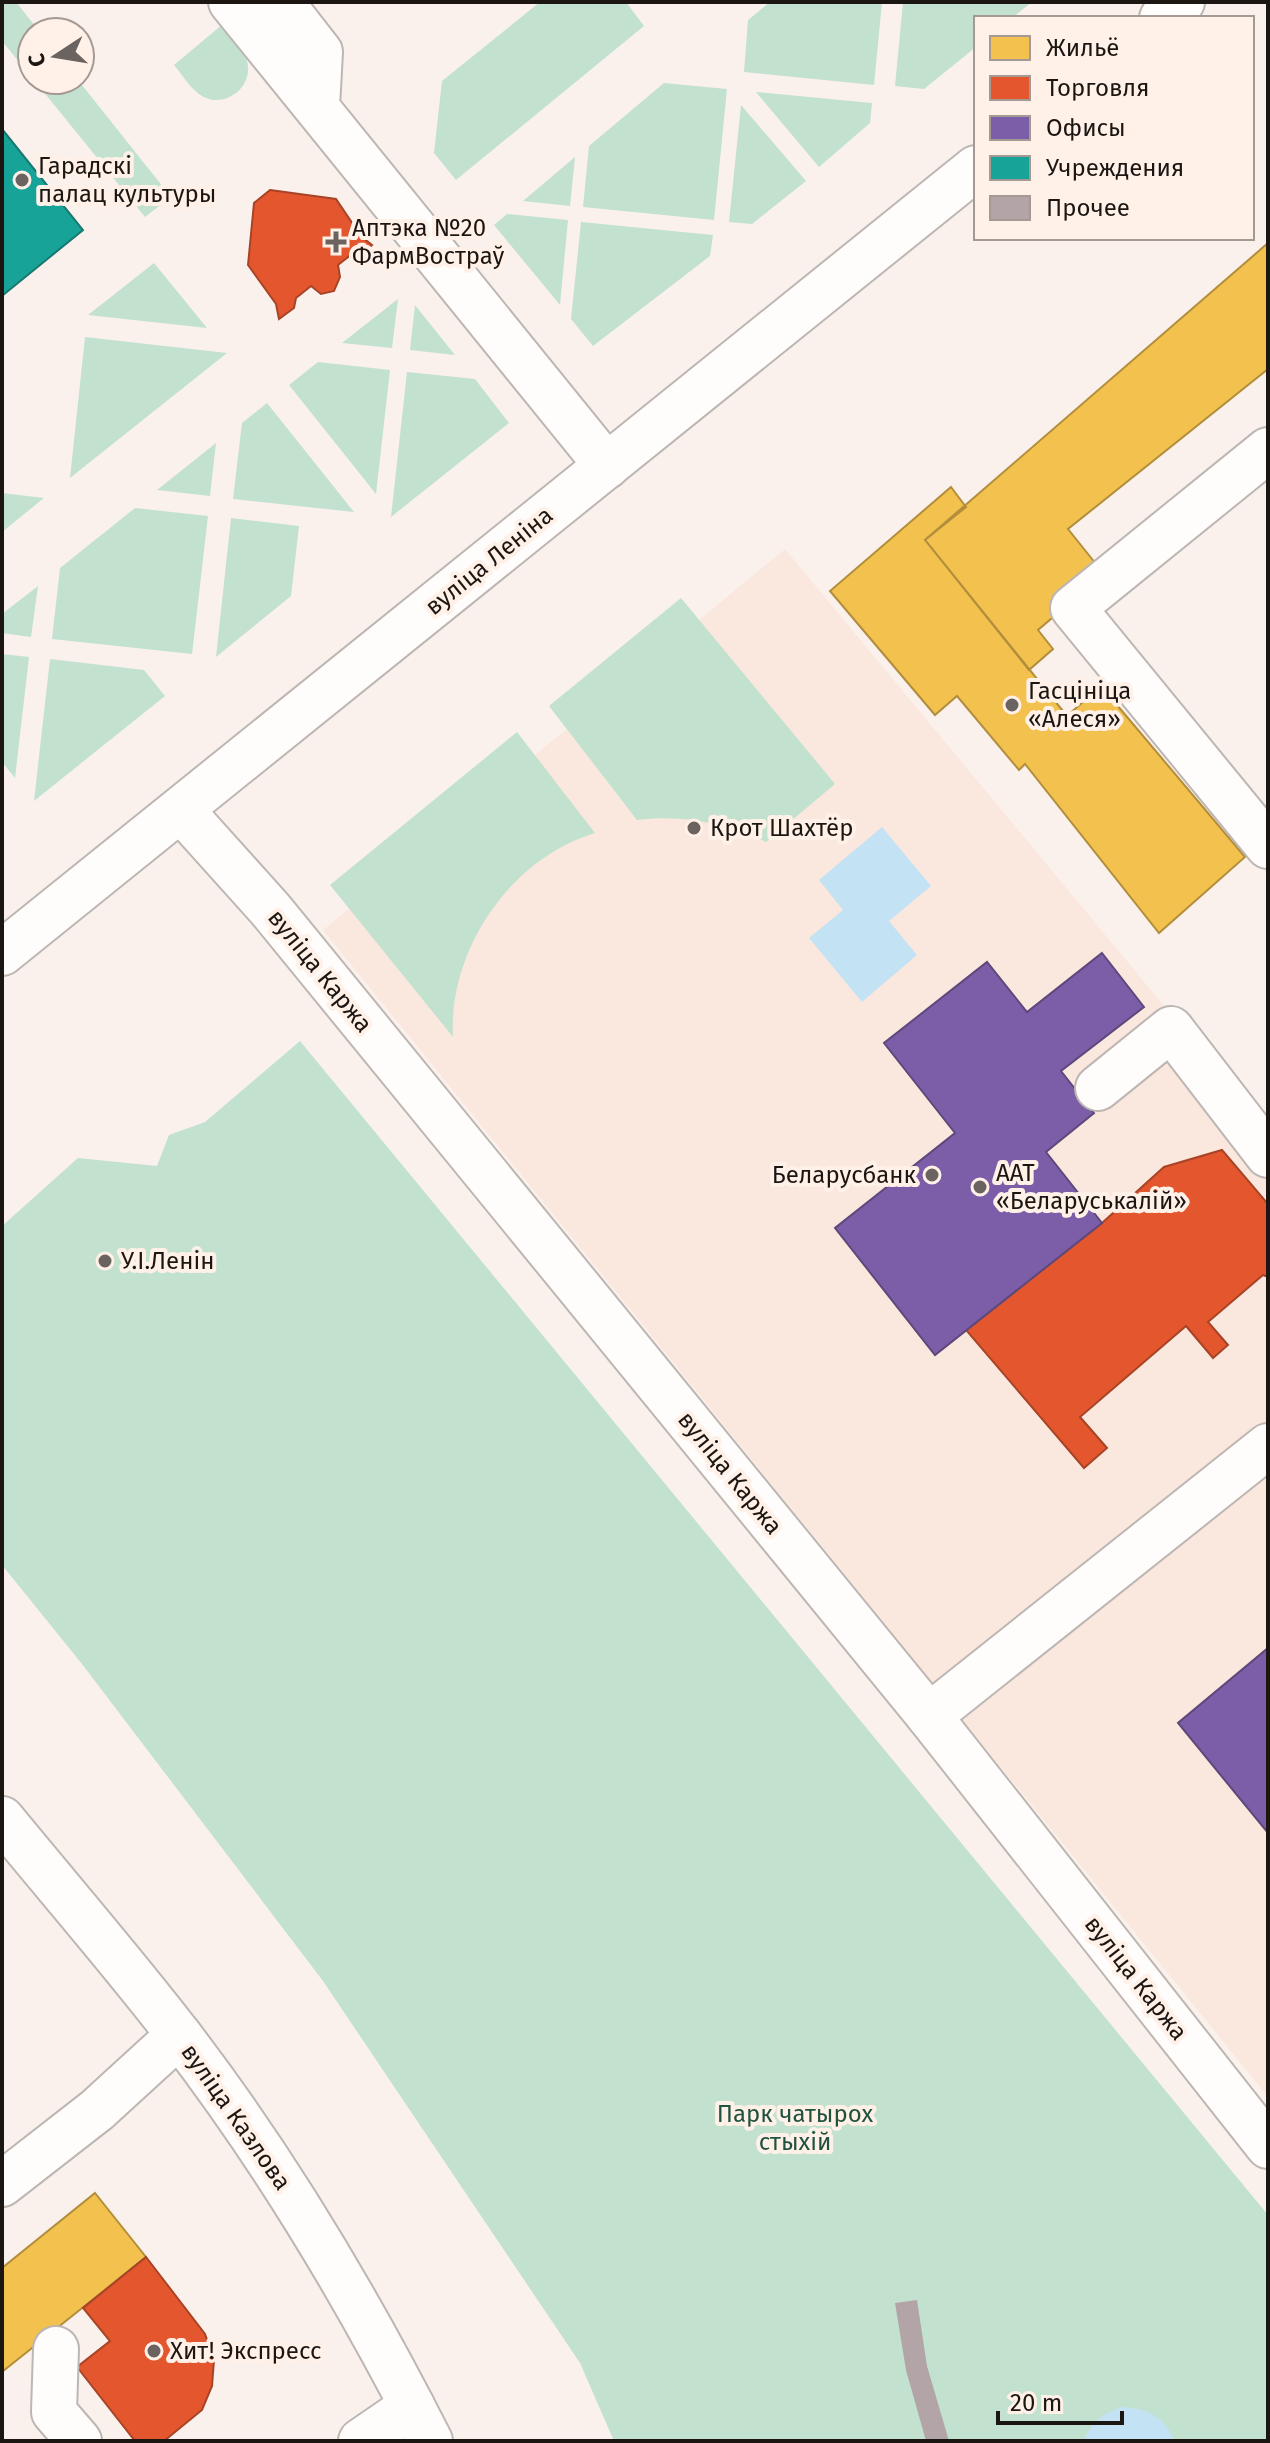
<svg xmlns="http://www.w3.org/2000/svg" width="1270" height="2443" font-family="'Fira Sans',sans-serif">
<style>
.built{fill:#fae8de}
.green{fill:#c2e1cf}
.water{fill:#c3e2f4}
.homes{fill:#f2c14e;stroke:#b28e3c;stroke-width:2}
.shops{fill:#e4572e;stroke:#a84426;stroke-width:2}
.offices{fill:#7b5ea7;stroke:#5e487b;stroke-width:2}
.public{fill:#17a398;stroke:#187970;stroke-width:2}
.building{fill:#b2a4a7}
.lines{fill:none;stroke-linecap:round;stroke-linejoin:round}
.minor-casing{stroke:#bdb6b2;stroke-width:48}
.major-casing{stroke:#bdb6b2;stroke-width:48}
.minor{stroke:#fefdfc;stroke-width:44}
.major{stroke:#fefdfc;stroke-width:44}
.poi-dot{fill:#6a635f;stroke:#fff0e8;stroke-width:3}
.labels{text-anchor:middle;stroke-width:8;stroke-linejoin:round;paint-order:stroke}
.poi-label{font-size:24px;fill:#1c1613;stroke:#fff0e8;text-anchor:start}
.street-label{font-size:24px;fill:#1c1613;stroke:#fff0e8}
.park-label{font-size:24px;fill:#20533f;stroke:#fff0e8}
</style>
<rect width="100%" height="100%" fill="#faf1ed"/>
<path class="built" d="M 785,549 L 1268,1131 L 1268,2097 L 323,930 Z"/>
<path class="green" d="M 2,2 L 16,2 L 40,32 L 32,32 L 32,78 L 2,41 Z
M 540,2 L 626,2 L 644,26 L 456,180 L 434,153 L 442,81 Z
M 770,2 L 882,2 L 874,85 L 744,72 L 748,20 Z
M 903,2 L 1032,2 L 1012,18 L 976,18 L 976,47 L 924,89 L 895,86 Z
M 223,24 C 233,37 247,49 248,67 C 250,92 219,110 199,94 C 189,87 182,74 174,65 Z
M 34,80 L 78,80 L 171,197 L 145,217 Z
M 664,83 L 727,89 L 714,220 L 583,207 L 589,146 Z
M 756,92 L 872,103 L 870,123 L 819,167 Z
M 741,105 L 806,181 L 752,224 L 729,222 Z
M 575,157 L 570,206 L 523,201 Z
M 507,214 L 568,220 L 560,305 L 494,225 Z
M 581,222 L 713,235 L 710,256 L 593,346 L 571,319 Z
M 154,263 L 207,328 L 88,315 Z
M 398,299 L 392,348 L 342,343 Z
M 415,305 L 455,355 L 410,350 Z
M 85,337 L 227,353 L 70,478 Z
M 318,362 L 390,370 L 376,494 L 289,385 Z
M 407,372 L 475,379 L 509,423 L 391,517 Z
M 267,403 L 354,512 L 233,499 L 242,423 Z
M 216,443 L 210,496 L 157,490 Z
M 2,493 L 44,498 L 2,532 Z
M 135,508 L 208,516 L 192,654 L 52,639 L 60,568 Z
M 231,518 L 299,526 L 291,596 L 216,657 Z
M 38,586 L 31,637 L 2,633 L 2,614 Z
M 681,598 L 835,784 L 766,842 C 724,823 683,814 637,820 L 549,706 Z
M 2,654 L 29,657 L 15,778 L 2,762 Z
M 50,659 L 144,670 L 165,696 L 34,801 Z
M 517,732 L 595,833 C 511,858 448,950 453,1037 L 330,885 Z
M 300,1041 L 1268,2215 L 1268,2441 L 614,2441 L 580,2363 L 323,1981 L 82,1664 L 2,1565 L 2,1226 L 78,1158 L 157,1166 L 169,1135 L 205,1122 Z"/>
<path class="water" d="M 882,827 L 931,886 L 889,921 L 917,955 L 862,1002 L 809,938 L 843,910 L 819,880 Z
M 1122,2407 C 1147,2408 1166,2417 1174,2441 L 1084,2441 C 1091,2422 1104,2413 1122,2407 Z"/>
<path class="homes" d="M 1268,243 L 1268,369 L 1068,529 L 1096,564 L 1051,602 L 1059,612 L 1038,630 L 1053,649 L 1029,670 L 925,540 Z
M 951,487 L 966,507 L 925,540 L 1067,716 L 1101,686 L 1245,857 L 1159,933 L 1025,764 L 1019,770 L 957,696 L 935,715 L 830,591 Z
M 95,2193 L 146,2257 L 2,2372 L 2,2268 Z"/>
<path class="shops" d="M 270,190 L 336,199 L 361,236 L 372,245 L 363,253 L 352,254 L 338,265 L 340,277 L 334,291 L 321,294 L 311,286 L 296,298 L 294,308 L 279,319 L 276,304 L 248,265 L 254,203 Z
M 1222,1150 L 1268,1204 L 1268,1277 L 1263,1275 L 1208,1322 L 1228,1345 L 1213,1358 L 1186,1326 L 1080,1417 L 1107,1448 L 1084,1468 L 966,1330 L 1102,1223 L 1164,1167 Z
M 146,2257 L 205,2334 L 214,2360 L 212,2386 L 202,2410 L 164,2441 L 135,2441 L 77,2367 L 110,2341 L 83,2308 Z"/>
<path class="offices" d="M 1102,953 L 1144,1007 L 1061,1071 L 1094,1113 L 1046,1152 L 1102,1223 L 935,1355 L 835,1228 L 955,1133 L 884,1043 L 987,962 L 1027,1012 Z
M 1268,1648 L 1268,1833 L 1178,1723 Z"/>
<path class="public" d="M 2,129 L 83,230 L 2,296 Z"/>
<path class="building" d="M 917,2300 L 927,2366 L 949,2441 L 926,2441 L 906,2370 L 895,2303 Z"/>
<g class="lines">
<g class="minor-casing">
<path id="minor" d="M 231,2 L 607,466
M 281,2 L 320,52 L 317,107
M 1268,450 L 1073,608 L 1268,846
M 1098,1088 L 1171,1029 L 1268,1155
M 929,1716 L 1268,1446
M 2,2184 L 97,2110 L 179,2035
M 56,2349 L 54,2412 L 79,2441
M 361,2441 L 412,2406"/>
</g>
<g class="major-casing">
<path id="major" d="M 1162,18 L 1182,2
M 181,810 L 270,909 L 929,1716 L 1268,2146
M 2,953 L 976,168
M 2,1819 C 61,1891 122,1961 179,2035 C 276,2161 358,2299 430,2441"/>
</g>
<use href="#minor" class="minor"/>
<use href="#major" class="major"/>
</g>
<g class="poi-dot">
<circle cx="22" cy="180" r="8"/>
<path d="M332 230h8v8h8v8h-8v8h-8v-8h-8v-8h8z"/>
<circle cx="1012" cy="705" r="8"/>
<circle cx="694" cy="828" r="8"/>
<circle cx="932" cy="1175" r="8"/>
<circle cx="980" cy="1187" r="8"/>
<circle cx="105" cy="1261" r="8"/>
<circle cx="154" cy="2351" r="8"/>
</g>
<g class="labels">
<g class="poi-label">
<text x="38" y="174">Гарадскі<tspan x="38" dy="28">палац культуры</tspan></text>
<text x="352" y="236">Аптэка №20<tspan x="352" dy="28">ФармВостраў</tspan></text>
<text x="1028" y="699">Гасцініца<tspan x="1028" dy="28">«Алеся»</tspan></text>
<text x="710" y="836">Крот Шахтёр</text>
<text x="996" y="1181">ААТ<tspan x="996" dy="28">«Беларуськалій»</tspan></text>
<text x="916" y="1183" text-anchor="end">Беларусбанк</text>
<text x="121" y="1269">У.І.Ленін</text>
<text x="170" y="2359">Хит! Экспресс</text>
</g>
<g class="street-label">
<text transform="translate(489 561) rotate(-39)" y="8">вуліца Леніна</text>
<text transform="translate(320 971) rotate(51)" y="8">вуліца Каржа</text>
<text transform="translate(730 1473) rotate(51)" y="8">вуліца Каржа</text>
<text transform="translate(1136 1978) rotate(52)" y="8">вуліца Каржа</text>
<text transform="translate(236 2117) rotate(55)" y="8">вуліца Казлова</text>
</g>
<g class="park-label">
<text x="795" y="2122">Парк чатырох<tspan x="795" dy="28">стыхій</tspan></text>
</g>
</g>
<rect width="1270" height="2443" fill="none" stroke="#1c1613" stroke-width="8"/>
<rect x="974" y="16" width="280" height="224" fill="#fff0e8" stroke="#a49993" stroke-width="2"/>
<rect x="990" y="36" width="40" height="24" fill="#f2c14e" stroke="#a49993" stroke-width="2"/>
<text x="1046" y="56" font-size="24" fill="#1c1613">Жильё</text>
<rect x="990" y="76" width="40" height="24" fill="#e4572e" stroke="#a49993" stroke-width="2"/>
<text x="1046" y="96" font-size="24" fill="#1c1613">Торговля</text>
<rect x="990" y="116" width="40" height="24" fill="#7b5ea7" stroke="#a49993" stroke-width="2"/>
<text x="1046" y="136" font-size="24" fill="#1c1613">Офисы</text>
<rect x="990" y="156" width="40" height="24" fill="#17a398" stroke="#a49993" stroke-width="2"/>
<text x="1046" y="176" font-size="24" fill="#1c1613">Учреждения</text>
<rect x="990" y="196" width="40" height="24" fill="#b2a4a7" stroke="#a49993" stroke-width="2"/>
<text x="1046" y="216" font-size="24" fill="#1c1613">Прочее</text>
<g transform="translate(56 56) rotate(258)"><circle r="38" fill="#fff0e8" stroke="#a49993" stroke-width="2"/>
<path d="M0-6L14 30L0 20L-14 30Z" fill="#6a635f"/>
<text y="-12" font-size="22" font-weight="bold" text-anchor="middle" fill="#1c1613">С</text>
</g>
<path d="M998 2411v12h124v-12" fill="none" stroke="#1c1613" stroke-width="4"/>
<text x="1010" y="2411" font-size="24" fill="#1c1613" stroke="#fff0e8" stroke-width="6" paint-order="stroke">20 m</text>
</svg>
